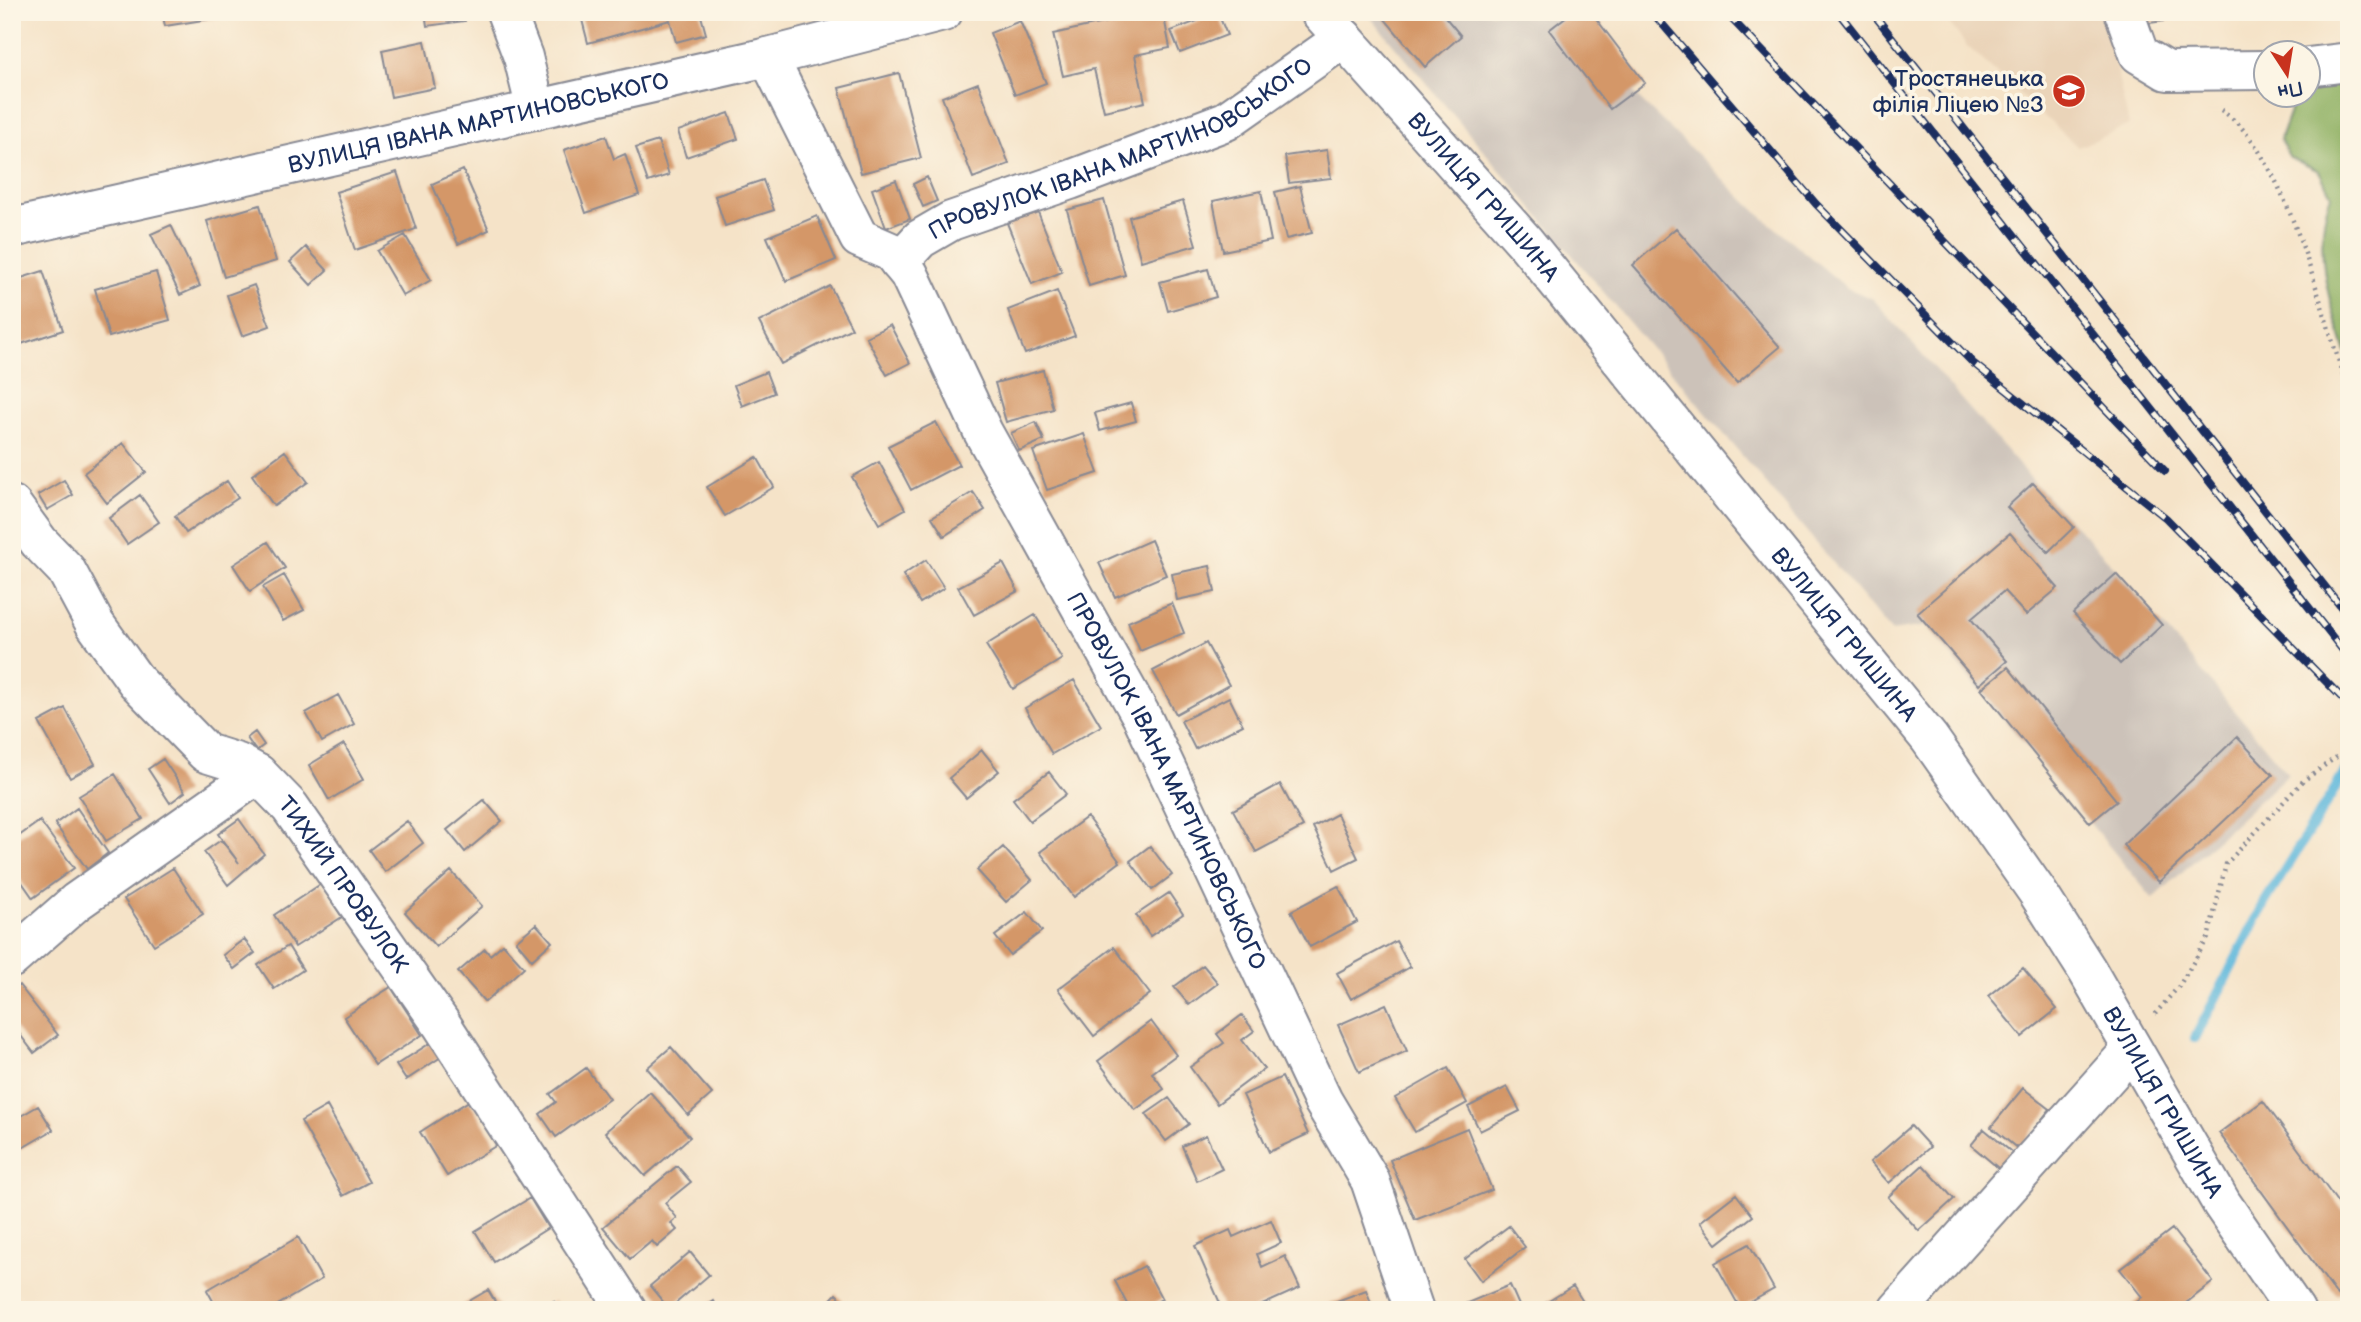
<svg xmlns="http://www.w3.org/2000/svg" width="2361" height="1322" font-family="'Balsamiq Sans',sans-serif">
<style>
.built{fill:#ead4b9}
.industrial{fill:#ccc2b9}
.forest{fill:#92b266;stroke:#567062;stroke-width:2}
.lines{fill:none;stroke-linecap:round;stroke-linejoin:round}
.stream{stroke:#5fb8dc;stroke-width:10}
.building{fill:#d49768}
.minor-casing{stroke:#888993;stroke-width:42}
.path{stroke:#888993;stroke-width:4.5;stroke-dasharray:2 5;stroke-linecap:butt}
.minor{stroke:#fff;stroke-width:38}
.rail-casing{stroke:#1b2f5e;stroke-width:8}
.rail{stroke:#fcf5e5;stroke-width:5;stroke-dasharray:16;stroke-linecap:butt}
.labels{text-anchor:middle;stroke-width:7;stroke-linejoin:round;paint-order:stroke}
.poi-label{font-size:23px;fill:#1b2f5e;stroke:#fcf5e5;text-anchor:end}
.street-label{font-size:23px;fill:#1b2f5e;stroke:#fcf5e5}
</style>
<rect width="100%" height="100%" fill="#fcf5e5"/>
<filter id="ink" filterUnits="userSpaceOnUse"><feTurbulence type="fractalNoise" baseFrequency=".0143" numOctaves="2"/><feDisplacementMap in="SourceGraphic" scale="14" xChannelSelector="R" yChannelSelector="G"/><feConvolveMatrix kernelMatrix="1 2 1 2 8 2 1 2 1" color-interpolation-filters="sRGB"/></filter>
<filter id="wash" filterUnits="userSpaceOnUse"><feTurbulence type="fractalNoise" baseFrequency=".00686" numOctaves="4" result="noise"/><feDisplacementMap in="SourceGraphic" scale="28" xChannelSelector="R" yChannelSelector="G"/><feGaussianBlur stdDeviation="1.57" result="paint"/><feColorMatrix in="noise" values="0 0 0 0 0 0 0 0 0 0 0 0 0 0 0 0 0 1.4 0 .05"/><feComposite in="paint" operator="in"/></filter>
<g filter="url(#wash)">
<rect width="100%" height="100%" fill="#f5e3c8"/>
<path class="built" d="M 1941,12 L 2103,12 L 2129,125 L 2078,147 L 1966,45 Z"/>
<path class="industrial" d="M 1366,12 L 1591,12 L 1645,83 L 1633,93 L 1760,215 L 1847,288 L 1873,299 L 2033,481 L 2107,559 L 2288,774 L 2153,899 L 1926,626 L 1891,631 Z"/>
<path class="forest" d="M 2349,80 L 2349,361 C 2331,307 2310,250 2331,195 L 2319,171 L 2289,157 L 2280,139 L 2296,95 L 2308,94 L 2309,91 Z"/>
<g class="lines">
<path class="stream" d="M 2195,1038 L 2265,902 L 2349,766"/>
</g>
<g id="blocks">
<path class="building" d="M 162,12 L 221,12 L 222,17 L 165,26 Z
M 425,12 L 464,12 L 465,21 L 427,26 Z
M 580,12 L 700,12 L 706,34 L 676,42 L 670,20 L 588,43 Z
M 1152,12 L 1163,12 L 1170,48 L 1135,55 L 1145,102 L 1104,111 L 1094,69 L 1063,76 L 1053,34 Z
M 1379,12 L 1441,12 L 1461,36 L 1425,67 Z
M 1572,12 L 1591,12 L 1645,83 L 1610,109 L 1549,30 Z
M 2140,12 L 2171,12 L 2172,20 L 2141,24 Z
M 1218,13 L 1227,35 L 1180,53 L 1171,31 Z
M 1020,21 L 1046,83 L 1015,95 L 990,33 Z
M 425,41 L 435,88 L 391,97 L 382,50 Z
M 899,73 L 921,158 L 861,173 L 839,88 Z
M 978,83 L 1009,164 L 973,178 L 942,97 Z
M 729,113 L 738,139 L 686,157 L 678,131 Z
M 606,136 L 614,159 L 625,154 L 639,195 L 586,213 L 564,150 Z
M 658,141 L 669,175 L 648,182 L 636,148 Z
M 1327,150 L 1331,178 L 1289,183 L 1285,156 Z
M 463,170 L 489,230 L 458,244 L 432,184 Z
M 397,172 L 416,229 L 355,250 L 336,192 Z
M 927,177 L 937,201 L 923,207 L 913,184 Z
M 763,180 L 774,210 L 725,226 L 715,196 Z
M 896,180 L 910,219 L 886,228 L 872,189 Z
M 1300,186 L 1312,233 L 1286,239 L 1275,192 Z
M 1261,191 L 1271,241 L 1223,251 L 1213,201 Z
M 1104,200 L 1125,275 L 1089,286 L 1067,210 Z
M 1183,201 L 1196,245 L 1141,261 L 1129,217 Z
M 260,205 L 276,261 L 224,277 L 207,221 Z
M 1038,212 L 1062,272 L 1032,284 L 1007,223 Z
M 2349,214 L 2349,244 L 2347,244 L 2342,215 Z
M 817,216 L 836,260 L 786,281 L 767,237 Z
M 171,225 L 200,286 L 180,295 L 151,234 Z
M 1676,228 L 1780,347 L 1737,383 L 1633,265 Z
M 405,235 L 431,280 L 403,296 L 377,251 Z
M 306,247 L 327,270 L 311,285 L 290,262 Z
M 1208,269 L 1216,297 L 1168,311 L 1160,282 Z
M 43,271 L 63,330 L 12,347 L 12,281 Z
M 156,272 L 170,320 L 109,337 L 95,289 Z
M 254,285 L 270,326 L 242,336 L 227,295 Z
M 830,286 L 852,328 L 781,364 L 759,322 Z
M 1057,291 L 1075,336 L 1025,354 L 1008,310 Z
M 890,325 L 910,363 L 887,375 L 866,337 Z
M 1043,370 L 1053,409 L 1006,422 L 995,383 Z
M 766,372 L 774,393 L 742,406 L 734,385 Z
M 1131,403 L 1136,421 L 1100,431 L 1095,413 Z
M 936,422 L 959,465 L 911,490 L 888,446 Z
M 1036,422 L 1044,440 L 1019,451 L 1011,433 Z
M 1084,434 L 1098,473 L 1047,490 L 1033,451 Z
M 123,443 L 146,472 L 107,503 L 84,473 Z
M 285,451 L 308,482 L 274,506 L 252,475 Z
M 757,457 L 774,487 L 725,516 L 707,487 Z
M 879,462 L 905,509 L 879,524 L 852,477 Z
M 64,480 L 73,495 L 47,510 L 38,495 Z
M 227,481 L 238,498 L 186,533 L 175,516 Z
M 2033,483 L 2074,527 L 2048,552 L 2007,507 Z
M 973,492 L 985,510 L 944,536 L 932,517 Z
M 140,495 L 159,522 L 127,544 L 109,518 Z
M 2010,533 L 2058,588 L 2026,615 L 2004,591 L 1971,619 L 2007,661 L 1979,685 L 1917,613 Z
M 12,537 L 21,549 L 12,556 Z
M 1151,540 L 1166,575 L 1115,597 L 1099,563 Z
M 268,542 L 285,568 L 250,591 L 233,565 Z
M 926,560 L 944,588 L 920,603 L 903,575 Z
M 1003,563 L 1018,591 L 974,615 L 958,587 Z
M 1210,566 L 1215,592 L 1177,600 L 1172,574 Z
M 2116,574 L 2162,625 L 2120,664 L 2073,613 Z
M 284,575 L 304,610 L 283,621 L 263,587 Z
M 1172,603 L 1184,633 L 1140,651 L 1128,622 Z
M 1035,615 L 1062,659 L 1013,689 L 986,645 Z
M 1206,643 L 1229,685 L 1176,714 L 1153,671 Z
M 2008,667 L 2117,801 L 2090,823 L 1981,689 Z
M 1074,680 L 1101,726 L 1052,754 L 1025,708 Z
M 338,695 L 354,724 L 322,742 L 306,713 Z
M 1229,697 L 1243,725 L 1195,749 L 1181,721 Z
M 65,708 L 95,764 L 70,778 L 39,722 Z
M 255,732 L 264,745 L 256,751 L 247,738 Z
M 2237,737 L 2273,775 L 2159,882 L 2123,845 Z
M 344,744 L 364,779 L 329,800 L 309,765 Z
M 982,750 L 999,771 L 966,798 L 949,778 Z
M 163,759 L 185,792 L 170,803 L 148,769 Z
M 1049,772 L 1066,794 L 1030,821 L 1013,799 Z
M 115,774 L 143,819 L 106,841 L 79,796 Z
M 1280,784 L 1303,827 L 1256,852 L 1233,810 Z
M 484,800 L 502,821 L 465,852 L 447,830 Z
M 77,808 L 108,853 L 87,869 L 55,824 Z
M 1337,814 L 1358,858 L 1334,870 L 1313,827 Z
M 1087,817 L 1120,862 L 1074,897 L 1040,852 Z
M 239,819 L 264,854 L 228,885 L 204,852 L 221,840 L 239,863 L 218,834 Z
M 40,821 L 74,868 L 33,898 L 12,868 L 12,841 Z
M 407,821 L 423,843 L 385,872 L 369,850 Z
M 1150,846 L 1172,875 L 1152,890 L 1130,861 Z
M 1003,847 L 1032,880 L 1006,902 L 977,870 Z
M 173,868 L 203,914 L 154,945 L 124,899 Z
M 451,871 L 482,906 L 436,947 L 405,912 Z
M 321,884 L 342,917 L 295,947 L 274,915 Z
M 1338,886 L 1357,922 L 1310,947 L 1291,911 Z
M 1169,893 L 1183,914 L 1150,936 L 1136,915 Z
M 1027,912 L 1042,931 L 1010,955 L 995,936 Z
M 536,924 L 552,942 L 532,960 L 516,941 Z
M 244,939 L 255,953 L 234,969 L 223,955 Z
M 1396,941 L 1410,967 L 1351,999 L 1337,973 Z
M 503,944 L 524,967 L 485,1002 L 458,972 L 485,949 L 490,955 Z
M 288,946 L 303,970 L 274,989 L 258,965 Z
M 1114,947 L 1150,994 L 1094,1036 L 1058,989 Z
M 1203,965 L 1218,983 L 1189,1005 L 1174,987 Z
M 2023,968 L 2057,1009 L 2022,1037 L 1988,996 Z
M 19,985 L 58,1035 L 34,1053 L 12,1024 L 12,990 Z
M 391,987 L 422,1035 L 375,1065 L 344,1017 Z
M 1386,1004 L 1407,1051 L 1359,1072 L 1338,1025 Z
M 1242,1015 L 1254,1031 L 1242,1040 L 1264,1069 L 1217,1104 L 1190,1067 L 1224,1043 L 1217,1034 Z
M 1151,1021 L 1176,1055 L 1152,1073 L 1164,1089 L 1135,1110 L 1098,1061 Z
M 432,1042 L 441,1057 L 406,1080 L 396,1065 Z
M 671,1047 L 712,1094 L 688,1115 L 647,1068 Z
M 586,1068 L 609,1099 L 556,1137 L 540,1114 L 556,1102 L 550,1094 Z
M 1448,1068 L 1467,1103 L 1415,1132 L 1395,1098 Z
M 1282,1077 L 1308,1134 L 1269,1152 L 1243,1095 Z
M 1507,1087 L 1520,1111 L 1480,1131 L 1468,1107 Z
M 2023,1088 L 2050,1109 L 2018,1149 L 1991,1127 Z
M 650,1092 L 690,1137 L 645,1176 L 605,1132 Z
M 1169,1098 L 1189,1124 L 1166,1141 L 1146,1114 Z
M 469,1101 L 497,1145 L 447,1176 L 420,1132 Z
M 2263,1101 L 2349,1218 L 2349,1286 L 2337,1295 L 2219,1133 Z
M 38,1106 L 53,1130 L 12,1154 L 12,1121 Z
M 327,1106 L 369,1182 L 343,1196 L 301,1121 Z
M 1911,1126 L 1930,1147 L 1889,1183 L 1870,1162 Z
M 1467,1128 L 1492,1190 L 1415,1220 L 1390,1160 Z
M 1984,1129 L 2016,1156 L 2003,1172 L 1971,1145 Z
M 1206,1135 L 1222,1169 L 1197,1181 L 1182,1146 Z
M 1923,1165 L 1954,1199 L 1919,1231 L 1888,1197 Z
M 677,1166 L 691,1182 L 665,1203 L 677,1218 L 671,1223 L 677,1230 L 657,1247 L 652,1241 L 630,1259 L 603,1227 Z
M 1736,1194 L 1753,1216 L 1717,1244 L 1700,1222 Z
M 530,1198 L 548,1228 L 494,1262 L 475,1231 Z
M 1271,1220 L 1281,1243 L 1257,1254 L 1262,1267 L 1285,1256 L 1300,1288 L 1251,1310 L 1223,1310 L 1195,1246 L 1230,1230 L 1233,1237 Z
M 1509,1226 L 1525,1247 L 1481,1281 L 1465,1259 Z
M 2172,1229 L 2213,1282 L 2177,1310 L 2126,1310 L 2142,1297 L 2120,1269 Z
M 298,1237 L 322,1279 L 269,1310 L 218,1310 L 207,1290 Z
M 1749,1244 L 1774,1289 L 1740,1308 L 1715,1263 Z
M 690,1252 L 709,1275 L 669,1309 L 650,1286 Z
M 1144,1266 L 1162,1299 L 1142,1310 L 1130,1310 L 1115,1281 Z
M 1510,1285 L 1521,1310 L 1461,1310 L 1460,1306 Z
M 1573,1286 L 1587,1308 L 1544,1310 L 1541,1306 Z
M 488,1290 L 500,1310 L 454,1310 Z
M 1366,1290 L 1374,1310 L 1316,1310 L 1316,1309 Z
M 836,1294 L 852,1310 L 821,1310 Z
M 554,1301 L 558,1310 L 537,1310 Z
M 713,1301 L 719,1310 L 700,1310 Z"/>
</g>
</g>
<g filter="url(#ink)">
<use href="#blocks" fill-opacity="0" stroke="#888993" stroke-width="2"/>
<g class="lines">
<g class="minor-casing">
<g id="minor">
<path d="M 506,12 L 523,57 L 536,110"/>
<path id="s1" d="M 1320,12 L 1525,242 L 1929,738 L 2038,893 L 2087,970 L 2222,1204 L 2295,1310"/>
<path d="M 2124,12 L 2139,54 L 2167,71 L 2266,70"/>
<path id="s2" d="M 768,57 L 859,238 L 891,252 L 909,274 L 983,432 L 1143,719 L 1323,1101 L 1370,1180 L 1414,1310"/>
<path d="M 2308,67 L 2349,62"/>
<path id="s3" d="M 12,228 L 768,57 L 943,12"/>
<path id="s4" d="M 899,262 L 920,239 L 951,221 L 1070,180 L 1226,121 L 1344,38"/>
<path id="s5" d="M 12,505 L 39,542 L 66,570 L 95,624 L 136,681 L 206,753 L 238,763 L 258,774 L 290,807 L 442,1025 L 627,1310"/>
<path d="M 12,958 L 76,902 L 258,774"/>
<path d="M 1898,1310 L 2132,1049"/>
</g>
</g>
<path class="path" d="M 2221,110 C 2288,153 2322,318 2349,392
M 2155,1014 L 2179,986 L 2208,938 L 2226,864 L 2303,781 L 2349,748"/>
<use href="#minor" class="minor"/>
<g class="rail-casing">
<path id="rail" d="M 1652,12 L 1816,204 L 1973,363 L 2166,518 L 2349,705
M 1725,12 L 2165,471
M 1838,12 L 2349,658
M 1872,12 L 2349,617"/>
</g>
<use href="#rail" class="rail"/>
</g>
</g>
<defs>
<g id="school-disc" transform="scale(1.75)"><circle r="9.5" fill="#c8321e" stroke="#fcf5e5"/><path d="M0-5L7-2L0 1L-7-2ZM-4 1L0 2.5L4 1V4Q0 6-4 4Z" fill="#fff"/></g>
</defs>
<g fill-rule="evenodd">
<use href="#school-disc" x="2069" y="91"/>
</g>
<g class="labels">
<g class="poi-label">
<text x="2044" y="86">Тростянецька<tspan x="2044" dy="26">філія Ліцею №3</tspan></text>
</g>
<g class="street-label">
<text dy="8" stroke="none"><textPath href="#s3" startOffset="478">ВУЛИЦЯ ІВАНА МАРТИНОВСЬКОГО</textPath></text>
<text dy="8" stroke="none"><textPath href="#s4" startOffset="252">ПРОВУЛОК ІВАНА МАРТИНОВСЬКОГО</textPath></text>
<text dy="8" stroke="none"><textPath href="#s1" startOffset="247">ВУЛИЦЯ ГРИШИНА</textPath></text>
<text dy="8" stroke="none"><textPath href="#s1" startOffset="814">ВУЛИЦЯ ГРИШИНА</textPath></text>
<text dy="8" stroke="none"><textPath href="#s2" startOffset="835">ПРОВУЛОК ІВАНА МАРТИНОВСЬКОГО</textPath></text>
<text dy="8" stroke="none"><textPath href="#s5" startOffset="513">ТИХИЙ ПРОВУЛОК</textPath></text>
<text dy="8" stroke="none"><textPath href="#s1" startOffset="1381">ВУЛИЦЯ ГРИШИНА</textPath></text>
</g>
</g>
<rect width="2361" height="1322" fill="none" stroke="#fcf5e5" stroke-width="42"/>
<g transform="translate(2287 74) rotate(168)"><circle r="33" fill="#fcf5e5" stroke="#a2a6af" stroke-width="2"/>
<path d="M0-5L12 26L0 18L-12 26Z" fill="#c8321e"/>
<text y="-10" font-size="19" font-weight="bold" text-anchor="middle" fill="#1b2f5e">Пн</text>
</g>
</svg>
